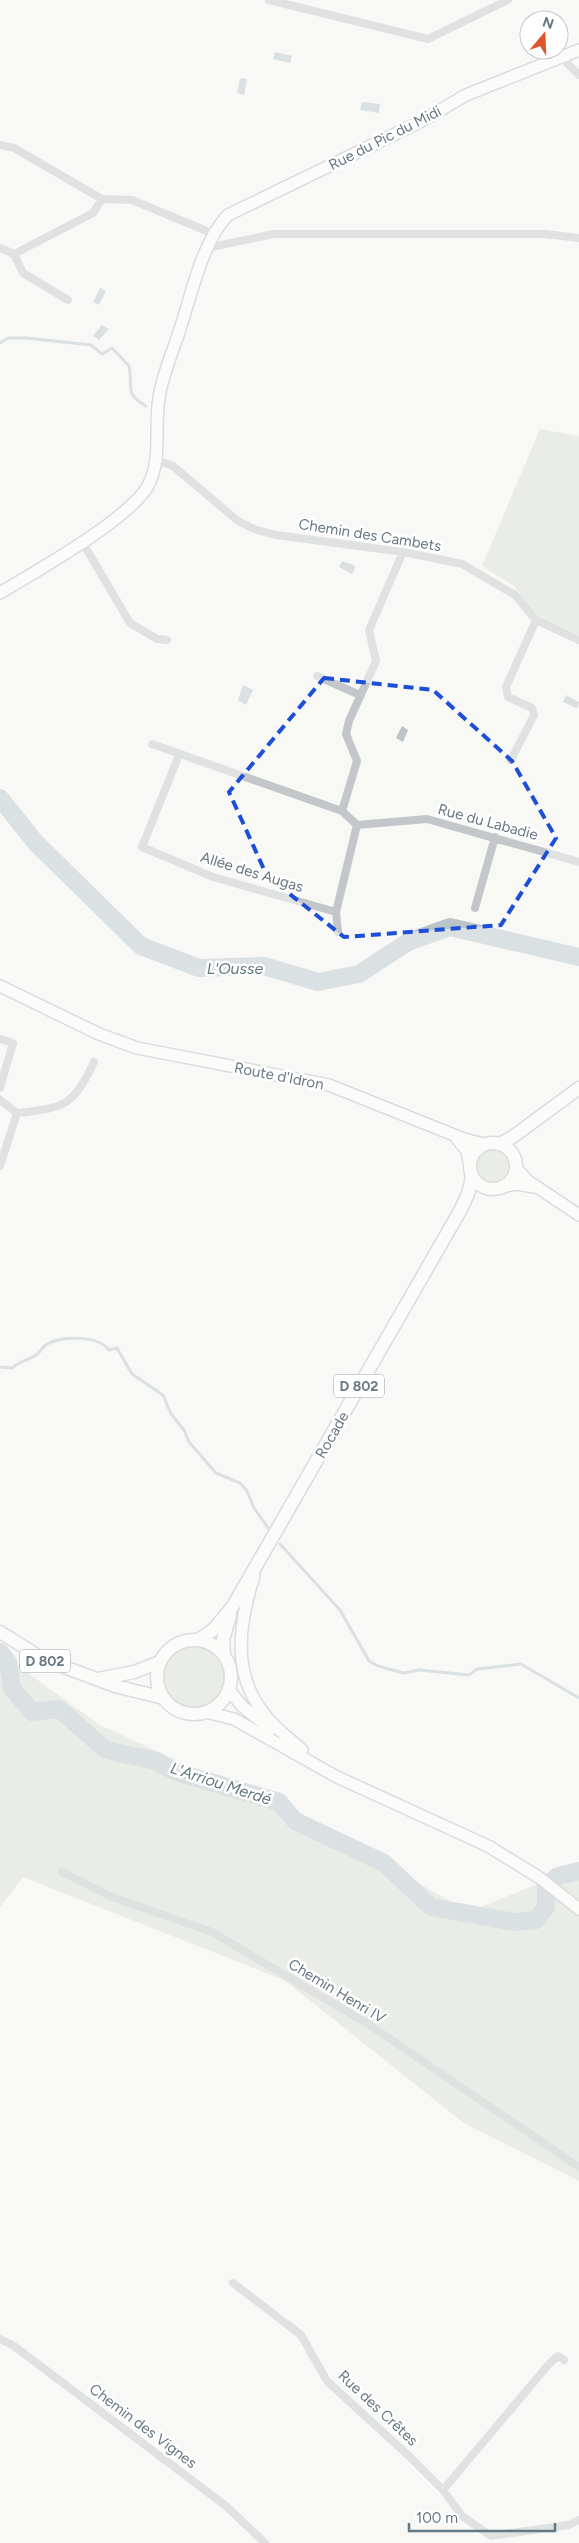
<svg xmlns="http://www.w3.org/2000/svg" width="579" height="2543" font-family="Figtree,sans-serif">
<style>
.green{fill:#d9dfd6}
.water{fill:#b9c5c9}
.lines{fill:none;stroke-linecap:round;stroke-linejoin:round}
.stream{stroke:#b9c5c9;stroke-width:3}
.river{stroke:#b9c5c9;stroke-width:18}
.secondary-casing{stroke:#b5bbbf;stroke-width:14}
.primary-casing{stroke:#b6bbbe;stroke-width:15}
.street{stroke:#c3c7ca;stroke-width:8}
.secondary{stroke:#fff;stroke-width:11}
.primary{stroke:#fff;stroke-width:12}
.marked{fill:none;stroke:#1d4ed8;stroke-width:4;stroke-dasharray:10 6;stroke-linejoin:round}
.labels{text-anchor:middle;stroke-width:5;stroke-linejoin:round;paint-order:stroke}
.shield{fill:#fff;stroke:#95a0aa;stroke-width:1}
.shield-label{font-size:14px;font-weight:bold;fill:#677885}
.street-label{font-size:15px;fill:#677885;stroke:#fff}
.water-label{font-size:16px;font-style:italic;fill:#637981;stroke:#fff}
</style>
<rect width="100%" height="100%" fill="#f8f8f5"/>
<path class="green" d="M 540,429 L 579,436 L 579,635 L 536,616 L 514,586 L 482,566 Z
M473 1165a18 18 0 1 1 36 0a18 18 0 1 1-36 0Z
M163 1676a31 31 0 1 1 62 0a31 31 0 1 1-62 0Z
M 0,1653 L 100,1725 L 317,1825 L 469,1912 L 579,1867 L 579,2181 L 465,2124 L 284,1980 L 23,1877 L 0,1907 Z"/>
<path class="water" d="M 275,52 L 292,56 L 290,63 L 273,59 Z
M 245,78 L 247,80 L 244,95 L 237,93 L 240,79 Z
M 362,102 L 380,104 L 379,113 L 360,110 Z
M 100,288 L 106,291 L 99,305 L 93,302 Z
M 102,325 L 109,329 L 99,340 L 93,336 Z
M 342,561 L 354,565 L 355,568 L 352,574 L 339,567 Z
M 243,685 L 253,690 L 246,705 L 238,700 Z
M 566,695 L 579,702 L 578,707 L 576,708 L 563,702 Z
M 402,726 L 408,730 L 403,742 L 396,738 Z"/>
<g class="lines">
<path class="stream" d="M 0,343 L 8,338 L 26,338 L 91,345 L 102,354 L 112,348 L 129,366 C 134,388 123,393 146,406
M 0,1367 L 12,1368 C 21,1360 27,1361 36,1355 C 40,1353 42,1347 47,1344 C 62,1336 98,1335 109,1350 L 117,1348 L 132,1374 L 163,1395 L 171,1414 L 184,1430 L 189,1442 L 216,1473 L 240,1483 L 247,1491 L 254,1508 L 271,1532
M 280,1544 L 340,1610 L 369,1661 L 378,1666 L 404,1673 L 419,1670 L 469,1675 L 477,1669 L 521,1664 L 579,1698"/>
<path class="river" d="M 0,798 L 36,843 L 141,946 L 199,968 L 264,966 L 318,982 L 359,974 L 408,942 L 450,927 L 579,957
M 0,1652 L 8,1662 L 12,1688 L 32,1712 L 59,1709 L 106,1750 L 156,1761 L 176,1772 L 279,1802 L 295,1821 L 384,1863 L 431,1907 L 515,1922 L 536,1920 L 546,1907 L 546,1886 L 558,1876 L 579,1871"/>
<g class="secondary-casing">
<path id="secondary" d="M 0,593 C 35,572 132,518 149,484 C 162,457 154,427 159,398 C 162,375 173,352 180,329 C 192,293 202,242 228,215 L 422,121 L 466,95 L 579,50
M 0,986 L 99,1034 L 137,1048 L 329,1085 L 464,1139 L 484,1144
M 455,1136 L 467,1151 L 469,1162
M 516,1168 L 528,1181 L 579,1215
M 506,1186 L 517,1184 L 534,1187
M 254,1576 C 239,1624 231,1673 265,1715 C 275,1728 290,1739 302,1750
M 229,1690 L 243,1707 L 271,1729
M 206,1712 L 234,1719 L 337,1777 L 488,1846 L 540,1878 L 579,1909"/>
</g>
<g class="primary-casing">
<path id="primary" d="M470 1166a23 23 0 1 1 46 0a23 23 0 1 1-46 0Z
M 500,1144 L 514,1136 L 579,1088
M 0,1632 L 43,1659 L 115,1686 L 164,1698
M 198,1640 L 213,1630 L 233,1606 L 460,1211 L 468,1194 L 472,1178
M157 1677a37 37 0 1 1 74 0a37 37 0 1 1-74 0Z
M 224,1655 L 223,1639 L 230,1616
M 98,1679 L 134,1672 L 160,1662"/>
</g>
<path class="street" d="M 269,0 L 428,39 L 508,0
M 562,58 L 579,75
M 0,145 L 14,148 L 102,199 L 132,200 L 214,234
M 0,248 L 14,254 L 93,213 L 102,199
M 207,248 L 274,234 L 545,234 L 579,238
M 14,254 L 23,273 L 68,300
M 157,460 L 173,466 L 238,521 L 254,529 L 276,535 L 403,552 L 462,564 L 515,595 L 536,620 L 579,640
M 83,543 L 130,623 L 157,639 L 167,640
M 317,676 L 360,695
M 152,744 L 342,811
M 179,755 L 142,847 L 213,877 L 336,912
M 511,760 L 534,715 L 532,708 L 508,697 L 506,687 L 536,620
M 357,825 L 427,819 L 579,862
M 475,908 L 495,837
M 338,932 L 336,912 L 357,825 L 342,811 L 357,761 L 346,734 L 349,721 L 376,661 L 369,630 L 403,552
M 0,1039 L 13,1043 L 0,1088
M 0,1100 L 17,1113 C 65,1108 73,1106 94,1062
M 0,1166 L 17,1113
M 62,1872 L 112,1897 L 212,1932 L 368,2024 L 579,2167
M 233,2283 L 301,2335 L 327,2381 L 411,2458 L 443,2490 L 462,2516 L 491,2536 L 569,2525 L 579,2520
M 0,2339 L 14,2346 L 226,2506 L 265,2543
M 443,2490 L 549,2364 L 558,2356 L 564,2360"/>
<use href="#secondary" class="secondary"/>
<use href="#primary" class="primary"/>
</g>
<path d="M0 0H579V2543H0ZM 324,678 L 433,690 L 512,761 L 556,838 L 501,925 L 344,937 L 267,876 L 229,792 Z" fill="#f8f8f5" fill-opacity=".55" fill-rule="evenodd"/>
<path class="marked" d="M 324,678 L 433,690 L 512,761 L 556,838 L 501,925 L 344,937 L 267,876 L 229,792 Z"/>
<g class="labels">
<g class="shield">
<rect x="334" y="1374.5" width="50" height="23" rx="4"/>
<rect x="20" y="1649.5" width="50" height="23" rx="4"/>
</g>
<g class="shield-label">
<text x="359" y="1391">D 802</text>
<text x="45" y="1666">D 802</text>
</g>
<g class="street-label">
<text transform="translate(385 138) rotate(-27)" y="5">Rue du Pic du Midi</text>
<text transform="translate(370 535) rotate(9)" y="5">Chemin des Cambets</text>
<text transform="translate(488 822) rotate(15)" y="5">Rue du Labadie</text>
<text transform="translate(252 872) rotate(17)" y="5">Allée des Augas</text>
<text transform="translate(279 1076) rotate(11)" y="5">Route d'Idron</text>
<text transform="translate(332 1435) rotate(-60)" y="5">Rocade</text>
<text transform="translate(337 1991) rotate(31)" y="5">Chemin Henri IV</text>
<text transform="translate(378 2408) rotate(43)" y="5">Rue des Crêtes</text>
<text transform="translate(143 2426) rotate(37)" y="5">Chemin des Vignes</text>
</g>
<g class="water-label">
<text x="235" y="974">L'Ousse</text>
<text transform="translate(221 1783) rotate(18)" y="6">L'Arriou Merdé</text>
</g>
</g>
<g transform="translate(544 35) rotate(19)"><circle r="24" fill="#ffffff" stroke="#c2c9ce"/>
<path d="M0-4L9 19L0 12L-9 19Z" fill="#e1552c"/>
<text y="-8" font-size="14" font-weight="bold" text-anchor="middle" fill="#677885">N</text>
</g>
<path d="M409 2523v8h146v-8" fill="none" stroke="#677885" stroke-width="2.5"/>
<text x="416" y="2523" font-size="15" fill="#677885" stroke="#ffffff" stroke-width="4" paint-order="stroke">100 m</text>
</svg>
